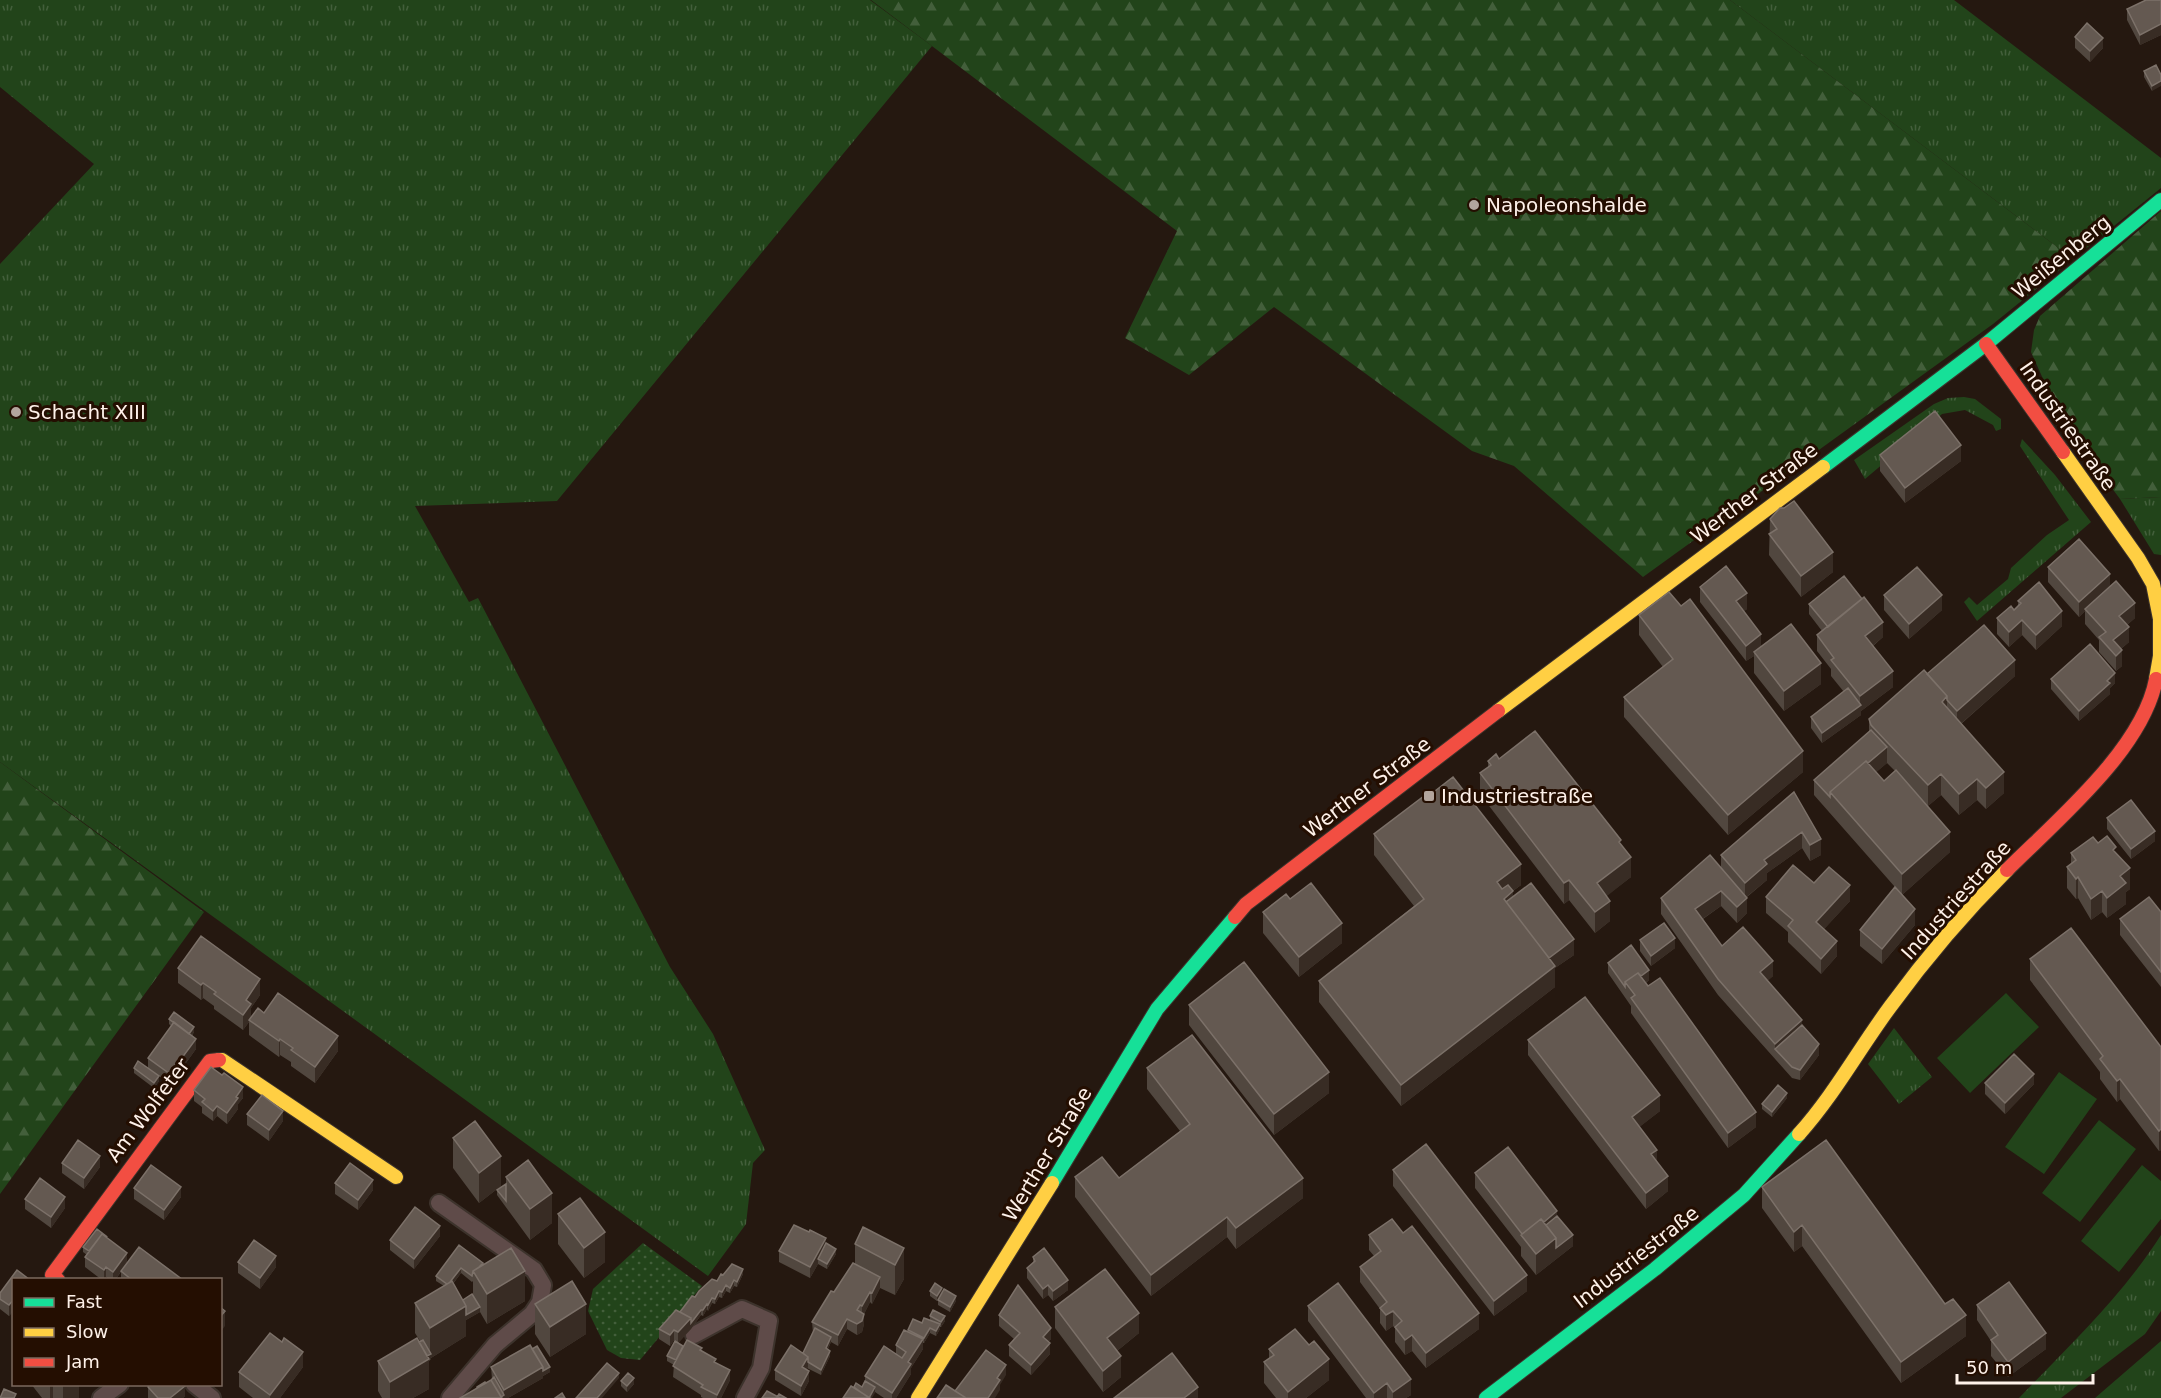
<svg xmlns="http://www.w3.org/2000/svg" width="2161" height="1398" font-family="'DejaVu Sans',sans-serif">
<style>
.grass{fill:url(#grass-tufts)}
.forest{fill:url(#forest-firs)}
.park{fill:url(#park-dots)}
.pitch{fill:#22441a}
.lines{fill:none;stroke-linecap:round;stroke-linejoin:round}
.street-casing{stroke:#3d332c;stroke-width:20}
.fast-casing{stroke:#3d332c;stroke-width:16}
.slow-casing{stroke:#3d332c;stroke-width:16}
.jam-casing{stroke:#3d332c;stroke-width:16}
.street{stroke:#5f4b49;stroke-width:16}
.fast{stroke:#16e098;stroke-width:14}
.slow{stroke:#ffcf43;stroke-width:14}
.jam{stroke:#f24e42;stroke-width:14}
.wall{fill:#51473f;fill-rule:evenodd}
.shaded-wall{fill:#382c24}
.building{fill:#645951;stroke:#7c7169;stroke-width:1.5}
.poi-dot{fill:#b2a59d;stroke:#240e01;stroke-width:2}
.labels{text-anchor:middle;stroke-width:6;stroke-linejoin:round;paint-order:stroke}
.poi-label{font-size:20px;fill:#fef1e9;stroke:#240e01;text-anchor:start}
.street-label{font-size:20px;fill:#fef1e9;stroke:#240e01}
</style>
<defs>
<pattern id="grass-tufts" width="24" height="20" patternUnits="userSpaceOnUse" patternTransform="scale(1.5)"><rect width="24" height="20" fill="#22441a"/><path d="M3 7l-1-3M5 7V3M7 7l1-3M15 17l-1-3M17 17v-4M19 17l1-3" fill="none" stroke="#435f3b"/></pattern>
<pattern id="forest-firs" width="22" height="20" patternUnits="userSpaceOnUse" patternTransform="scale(1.5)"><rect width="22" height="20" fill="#22441a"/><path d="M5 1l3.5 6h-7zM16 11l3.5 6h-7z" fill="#435f3b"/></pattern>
<pattern id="park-dots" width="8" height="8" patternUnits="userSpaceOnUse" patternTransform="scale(1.5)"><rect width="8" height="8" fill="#22441a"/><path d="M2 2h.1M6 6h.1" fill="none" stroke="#435f3b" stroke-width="1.8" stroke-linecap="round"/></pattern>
</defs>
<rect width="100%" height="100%" fill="#251810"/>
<path class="grass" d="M 0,0 L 870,0 L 932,46 L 557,501 L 415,506 L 469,602 L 478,598 L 670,967 L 713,1034 L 765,1150 L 753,1163 L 746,1224 L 708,1276 L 0,762 L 0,264 L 94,164 L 0,87 Z
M 1730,0 L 1954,0 L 2161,158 L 2161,188 L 2073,259 Z
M 1964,397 L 1975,399 L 2001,419 L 2001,429 L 1996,431 L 1993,425 L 1965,410 L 1942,414 L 1865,479 L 1854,460 L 1934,404 L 1948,398 Z
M 2022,439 L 2055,475 L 2091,522 L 1977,621 L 1964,602 L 1969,597 L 1977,605 L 2008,579 L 2011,568 L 2047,535 L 2069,520 L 2020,446 Z
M 2161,497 L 2161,555 L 2154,554 L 2120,499 Z
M 1894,1028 L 1932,1077 L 1899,1104 L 1868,1064 Z
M 2161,1235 L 2161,1311 L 2145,1334 L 2061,1398 L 2019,1398 C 2069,1346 2122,1296 2161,1235 Z
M 2161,1341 L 2161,1398 L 2095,1398 Z"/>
<path class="forest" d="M 871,0 L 1730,0 L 2073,259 L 1993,324 L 1643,577 L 1514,466 L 1472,451 L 1274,307 L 1189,375 L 1125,338 L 1177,231 Z
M 2161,211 L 2161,497 L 2120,499 L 2085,452 L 2044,381 L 2031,352 L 2034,330 L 2040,316 Z
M 0,762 L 204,912 L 0,1194 Z"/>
<path class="park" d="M 643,1243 L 702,1286 L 640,1360 L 621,1358 L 607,1350 L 588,1311 L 593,1289 Z"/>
<path class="pitch" d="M 2006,993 L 2039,1027 L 1970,1093 L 1937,1058 Z
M 2059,1072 L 2097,1099 L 2044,1174 L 2005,1147 Z
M 2099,1120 L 2136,1149 L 2080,1222 L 2042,1193 Z
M 2142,1165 L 2161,1181 L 2161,1219 L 2119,1272 L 2081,1241 Z"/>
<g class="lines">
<g class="street-casing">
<path id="street" d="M 439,1203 L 534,1270 L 543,1285 L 540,1302 L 532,1314 L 495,1345 L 450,1398
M 694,1335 L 742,1309 L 769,1321 L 761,1368 L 745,1398
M 194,1384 L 212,1398
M 101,1398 L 120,1384"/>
</g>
<g class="fast-casing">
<path id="fast" d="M 1823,467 L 1986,344 L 2161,200
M 1052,1183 L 1157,1009 L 1235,917
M 1486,1398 L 1655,1269 L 1744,1195 L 1799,1134"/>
</g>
<g class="slow-casing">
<path id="slow" d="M 2063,452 L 2138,558 L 2153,584 L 2160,619 L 2160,656 L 2156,679
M 1498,711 L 1823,467
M 219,1060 L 222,1060 L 396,1177
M 1799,1134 C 1834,1095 1859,1049 1890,1007 C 1925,959 1964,913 2007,870
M 918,1398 L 1052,1183"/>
</g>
<g class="jam-casing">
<path id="jam" d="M 1986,344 L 2063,452
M 2007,870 C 2056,821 2143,749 2156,679
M 1235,917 L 1246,904 L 1498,711
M 58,1280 L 52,1275 L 210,1061 L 219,1060"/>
</g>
<use href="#street" class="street"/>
<use href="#fast" class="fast"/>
<use href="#slow" class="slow"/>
<use href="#jam" class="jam"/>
</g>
<path class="wall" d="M 2161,0 L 2161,35 L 2140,45 L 2127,20 L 2127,9 Z
M 2075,37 L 2103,48 L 2090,62 L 2075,48 Z
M 2144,71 L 2161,75 L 2152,91 L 2144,77 Z
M 1880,455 L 1961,461 L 1905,503 L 1880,471 Z
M 1770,519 L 1833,572 L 1801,597 L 1769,555 Z
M 2048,567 L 2110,586 L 2135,618 L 2127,625 L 2129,642 L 2121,649 L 2122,666 L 2116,671 L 2099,652 L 2099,640 L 2085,624 L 2085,611 L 2079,617 L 2048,582 Z
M 1700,587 L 1747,609 L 1744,611 L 1761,646 L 1821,684 L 1784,711 L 1754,673 L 1754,656 L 1746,661 L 1700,602 Z
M 1884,595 L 1942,610 L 1909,639 L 1884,610 Z
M 2018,601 L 2062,626 L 2036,650 L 2022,635 L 2009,647 L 1997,634 L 1997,618 L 2014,610 L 2018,606 Z
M 1809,604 L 1883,637 L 1873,646 L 1893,687 L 1861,711 L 1861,715 L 1822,743 L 1811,728 L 1811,717 L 1844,692 L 1831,676 L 1831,669 L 1817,651 L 1817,635 L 1822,631 L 1809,614 Z
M 1681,606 L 1803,772 L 1728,835 L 1624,717 L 1624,697 L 1663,667 L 1639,635 L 1639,615 Z
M 1927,674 L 2015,676 L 1961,724 L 2004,793 L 1986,809 L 1977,800 L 1959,815 L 1941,795 L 1928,806 L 1916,793 L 1950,852 L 1902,895 L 1814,795 L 1814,780 L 1869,733 L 1869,719 ZM 1887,763 L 1895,771 L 1884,781 L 1876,772 Z
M 2051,679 L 2115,683 L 2110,688 L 2110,694 L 2079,721 L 2051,689 Z
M 1499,759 L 1621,844 L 1631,877 L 1606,896 L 1610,921 L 1595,933 L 1569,900 L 1564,904 L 1480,794 L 1480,773 L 1488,768 L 1488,761 Z
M 1794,792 L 1821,855 L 1810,861 L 1802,848 L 1767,873 L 1767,880 L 1747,897 L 1747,913 L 1737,923 L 1721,906 L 1703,919 L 1722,946 L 1773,976 L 1767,981 L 1802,1025 L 1819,1055 L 1800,1080 L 1792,1078 L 1718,995 L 1661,914 L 1661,898 L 1721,867 L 1721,855 Z
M 2107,818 L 2155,841 L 2131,859 L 2107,829 Z
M 1374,834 L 1521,885 L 1513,891 L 1513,896 L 1574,955 L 1555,968 L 1555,987 L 1401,1106 L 1319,1002 L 1319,981 L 1414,906 L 1374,855 Z
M 2098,843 L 2116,853 L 2130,889 L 2126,892 L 2126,904 L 2107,918 L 2102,912 L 2091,920 L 2078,898 L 2076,899 L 2067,888 L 2067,867 L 2071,864 L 2071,853 Z
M 1814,883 L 1850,901 L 1824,929 L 1837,956 L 1821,974 L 1788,942 L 1788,932 L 1766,913 L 1766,897 Z
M 1290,899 L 1342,943 L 1299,977 L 1263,933 L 1263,912 Z
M 2161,912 L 2161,987 L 2120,935 L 2120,919 Z
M 1915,925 L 1882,964 L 1860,946 L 1860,930 Z
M 1640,940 L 1675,948 L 1651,966 L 1640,951 Z
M 2030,959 L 2161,1047 L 2161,1150 L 2159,1151 L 2120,1099 L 2117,1102 L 2100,1079 L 2100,1072 L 2030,980 Z
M 1608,963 L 1649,980 L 1646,983 L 1756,1127 L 1728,1148 L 1631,1013 L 1631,1006 L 1608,973 Z
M 178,968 L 260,995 L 251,1008 L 251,1017 L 264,1013 L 338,1051 L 315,1083 L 291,1066 L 291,1062 L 280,1055 L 279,1057 L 249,1035 L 249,1022 L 243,1030 L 214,1009 L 214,1006 L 203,998 L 201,1000 L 178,983 Z
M 1189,1005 L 1329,1093 L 1274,1135 L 1189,1025 Z
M 169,1019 L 194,1032 L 192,1036 L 196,1049 L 170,1085 L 159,1076 L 159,1081 L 154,1088 L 134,1073 L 134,1068 L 148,1068 L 148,1058 L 171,1026 L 169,1024 Z
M 1528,1040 L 1660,1111 L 1639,1127 L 1657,1162 L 1668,1191 L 1646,1209 L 1528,1055 Z
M 1147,1068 L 1303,1198 L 1236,1249 L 1227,1237 L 1151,1296 L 1075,1197 L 1075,1177 L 1119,1178 L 1180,1131 L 1147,1089 Z
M 1985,1083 L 2034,1084 L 2005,1114 L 1985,1094 Z
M 194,1090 L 243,1098 L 238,1104 L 238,1109 L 227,1124 L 217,1116 L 213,1121 L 202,1113 L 202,1107 L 194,1101 Z
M 1787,1098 L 1772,1117 L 1762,1109 L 1762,1104 Z
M 247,1114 L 283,1121 L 269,1141 L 247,1125 Z
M 453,1138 L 501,1186 L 479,1203 L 453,1168 Z
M 62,1163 L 100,1167 L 84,1189 L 62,1173 Z
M 1393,1170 L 1527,1291 L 1494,1316 L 1393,1186 Z
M 1475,1173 L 1557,1216 L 1573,1246 L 1536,1275 L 1521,1256 L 1521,1247 L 1475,1188 Z
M 506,1177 L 552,1223 L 530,1240 L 497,1195 L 497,1190 L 506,1184 Z
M 335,1183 L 373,1190 L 358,1210 L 335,1194 Z
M 1762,1187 L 1966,1336 L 1901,1383 L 1802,1246 L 1794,1252 L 1762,1208 Z
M 134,1188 L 181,1197 L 164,1220 L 134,1199 Z
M 25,1199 L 65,1208 L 51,1228 L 25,1209 Z
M 558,1214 L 605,1262 L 584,1278 L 558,1244 Z
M 1369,1235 L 1479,1329 L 1426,1368 L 1412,1351 L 1405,1355 L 1395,1342 L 1395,1328 L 1393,1326 L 1386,1331 L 1380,1323 L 1380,1309 L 1360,1282 L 1360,1267 L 1374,1256 L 1369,1250 Z
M 440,1236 L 414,1269 L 390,1250 L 390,1240 Z
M 106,1237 L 127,1263 L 183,1280 L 121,1280 L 121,1272 L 115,1280 L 109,1280 L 106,1277 L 105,1280 L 102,1280 L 85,1267 L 85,1257 L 87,1255 L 83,1252 L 83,1247 Z
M 826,1243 L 836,1254 L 827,1269 L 818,1264 L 810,1278 L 779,1262 L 779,1251 Z
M 855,1244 L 904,1248 L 904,1279 L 895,1295 L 880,1288 L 872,1304 L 870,1302 L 864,1314 L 864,1324 L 862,1332 L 857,1335 L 847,1329 L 838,1346 L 831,1342 L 828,1349 L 830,1356 L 821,1375 L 807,1368 L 806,1370 L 809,1381 L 801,1396 L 775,1380 L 775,1370 L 803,1353 L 813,1333 L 812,1322 L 855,1264 Z
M 459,1245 L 525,1301 L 487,1324 L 480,1312 L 466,1320 L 466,1336 L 431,1358 L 431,1359 L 429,1361 L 429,1389 L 413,1398 L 382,1398 L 378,1391 L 378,1361 L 420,1341 L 415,1333 L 415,1303 L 444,1286 L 436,1281 L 436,1276 ZM 461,1273 L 472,1282 L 473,1281 L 473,1296 L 463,1300 L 453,1284 Z
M 1033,1257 L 1068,1290 L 1053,1301 L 1048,1295 L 1043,1299 L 1027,1278 L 1027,1268 L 1033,1263 Z
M 238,1262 L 276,1267 L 260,1289 L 238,1273 Z
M 743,1274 L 737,1287 L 734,1286 L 730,1293 L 726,1291 L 722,1298 L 719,1297 L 715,1304 L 712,1303 L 708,1311 L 707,1309 L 703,1316 L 701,1315 L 691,1329 L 678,1343 L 674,1340 L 670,1346 L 659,1339 L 659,1329 L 695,1297 L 723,1275 Z
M 14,1280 L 14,1310 L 9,1316 L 0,1309 L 0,1293 Z
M 942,1288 L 937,1301 L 930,1296 L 930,1291 Z
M 938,1300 L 956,1301 L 950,1312 L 938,1305 Z
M 535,1304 L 586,1334 L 550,1357 L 535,1334 Z
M 1977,1305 L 2046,1349 L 2008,1377 L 1991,1356 L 1991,1341 L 1977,1320 Z
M 1308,1306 L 1411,1395 L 1406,1398 L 1366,1398 L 1308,1321 Z
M 1055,1307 L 1139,1333 L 1117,1351 L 1121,1377 L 1103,1392 L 1055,1328 Z
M 999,1315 L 1051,1339 L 1048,1342 L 1050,1354 L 1031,1375 L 1009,1356 L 1009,1345 L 1014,1339 L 999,1326 Z
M 930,1316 L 945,1321 L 941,1327 L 940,1327 L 940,1329 L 936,1336 L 930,1333 L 924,1343 L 923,1343 L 923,1349 L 911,1368 L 911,1374 L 896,1398 L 884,1398 L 875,1392 L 854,1387 L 862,1387 L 865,1381 L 865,1376 L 896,1354 L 896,1345 L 908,1331 L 908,1330 L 930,1320 Z
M 683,1346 L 702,1351 L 716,1363 L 730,1380 L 721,1398 L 703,1398 L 701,1397 L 701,1395 L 673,1377 L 674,1365 L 667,1361 L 667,1356 Z
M 1269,1349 L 1329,1380 L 1306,1398 L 1276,1398 L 1264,1383 L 1264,1362 L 1269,1359 Z
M 303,1367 L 280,1398 L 253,1398 L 239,1387 L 239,1372 Z
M 491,1367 L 550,1372 L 543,1376 L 543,1378 L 508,1398 L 486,1383 L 492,1379 Z
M 621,1381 L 634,1384 L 627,1392 L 621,1386 Z
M 31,1384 L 79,1384 L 79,1398 L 42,1398 Z
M 148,1387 L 185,1396 L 183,1398 L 148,1398 Z"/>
<path class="shaded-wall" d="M 2161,24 L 2161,35 L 2140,45 L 2140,35 Z
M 2103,38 L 2103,48 L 2090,62 L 2090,51 Z
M 2161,81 L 2161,86 L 2152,91 L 2152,86 Z
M 1961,445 L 1961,461 L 1905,503 L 1905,488 Z
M 1833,552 L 1833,572 L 1801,597 L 1801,576 Z
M 2110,574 L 2110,589 L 2085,609 L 2085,611 L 2079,617 L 2079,602 Z
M 1747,593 L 1747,609 L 1736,617 L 1736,601 Z
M 1942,595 L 1942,610 L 1909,639 L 1909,624 Z
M 2135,603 L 2135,618 L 2119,632 L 2119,616 Z
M 2062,611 L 2062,626 L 2036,650 L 2036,635 Z
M 2022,620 L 2022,635 L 2009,647 L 2009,632 Z
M 1883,622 L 1883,637 L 1865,652 L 1865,636 Z
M 2129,627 L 2129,642 L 2115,654 L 2113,640 Z
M 1761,634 L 1761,650 L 1754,652 L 1754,656 L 1746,661 L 1746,646 Z
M 2122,650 L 2122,666 L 2116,671 L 2116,656 Z
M 2015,660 L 2015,676 L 1957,727 L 1957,711 Z
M 1821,663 L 1821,684 L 1784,711 L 1784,691 Z
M 1893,671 L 1893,687 L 1861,711 L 1861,715 L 1822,743 L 1822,733 L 1860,705 L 1860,696 Z
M 2115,673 L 2115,683 L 2110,688 L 2110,694 L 2079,721 L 2079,711 Z
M 1947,696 L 1947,717 L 1942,702 Z
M 1887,747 L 1887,763 L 1840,804 L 1832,795 Z
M 1803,751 L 1803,772 L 1728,835 L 1728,815 Z
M 2004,772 L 2004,793 L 1986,809 L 1986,788 Z
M 1941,774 L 1941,795 L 1928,806 L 1928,785 Z
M 1977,779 L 1977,800 L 1959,815 L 1959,794 Z
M 2155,831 L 2155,841 L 2131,859 L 2131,849 Z
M 1802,832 L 1802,848 L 1767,873 L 1767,880 L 1745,898 L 1745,883 L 1764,860 Z
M 1950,832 L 1950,852 L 1902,895 L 1902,874 Z
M 1821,839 L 1821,855 L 1810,861 L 1810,845 Z
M 1631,857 L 1631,877 L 1597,904 L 1597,883 Z
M 1521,864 L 1521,885 L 1497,902 L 1497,882 Z
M 2130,868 L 2130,889 L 2126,892 L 2126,904 L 2107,918 L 2107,898 L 2120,876 Z
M 2078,877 L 2078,898 L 2076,899 L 2076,879 Z
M 1569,880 L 1569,900 L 1564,904 L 1564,883 Z
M 1850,885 L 1850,901 L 1816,938 L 1816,922 Z
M 1513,891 L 1513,912 L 1504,899 Z
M 1721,891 L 1721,906 L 1695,924 L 1695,909 Z
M 2102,891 L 2102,912 L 2091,920 L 2091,899 Z
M 1747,898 L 1747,913 L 1737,923 L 1737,907 Z
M 1610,901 L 1610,921 L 1595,933 L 1595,912 Z
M 1915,909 L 1915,925 L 1882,964 L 1882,949 Z
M 1342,923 L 1342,943 L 1299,977 L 1299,957 Z
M 1675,938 L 1675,948 L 1651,966 L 1651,956 Z
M 1574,939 L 1574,955 L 1555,968 L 1555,987 L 1401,1106 L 1401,1085 L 1547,959 Z
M 1837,941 L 1837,956 L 1821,974 L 1821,959 Z
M 1773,961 L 1773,976 L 1760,988 L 1760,972 Z
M 1649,970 L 1649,980 L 1632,992 L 1628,985 Z
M 260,979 L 260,995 L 251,1008 L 251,1019 L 249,1020 L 249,1022 L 243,1030 L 243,1015 L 246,1000 Z
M 203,983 L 203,998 L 201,1000 L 201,985 Z
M 1802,1020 L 1802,1036 L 1775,1049 L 1775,1044 Z
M 194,1027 L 194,1032 L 189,1039 L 189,1034 Z
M 338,1036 L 338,1051 L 315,1083 L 315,1067 Z
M 196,1039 L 196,1049 L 170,1085 L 170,1074 Z
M 280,1039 L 280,1055 L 279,1057 L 279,1041 Z
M 1819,1044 L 1819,1055 L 1800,1080 L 1800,1070 Z
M 1329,1072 L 1329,1093 L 1274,1135 L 1274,1114 Z
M 2034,1074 L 2034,1084 L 2005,1114 L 2005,1103 Z
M 159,1076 L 159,1081 L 154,1088 L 154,1083 Z
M 2120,1079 L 2120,1099 L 2117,1102 L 2117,1081 Z
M 243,1087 L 243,1098 L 238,1104 L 238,1109 L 227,1124 L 227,1113 L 236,1097 Z
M 1787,1093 L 1787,1098 L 1772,1117 L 1772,1112 Z
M 1660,1095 L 1660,1111 L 1632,1133 L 1632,1117 Z
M 217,1106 L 217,1116 L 213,1121 L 213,1111 Z
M 283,1111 L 283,1121 L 269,1141 L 269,1130 Z
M 1756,1112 L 1756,1127 L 1728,1148 L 1728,1133 Z
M 2161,1129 L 2161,1150 L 2159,1151 L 2159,1131 Z
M 1657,1150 L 1657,1165 L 1651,1154 Z
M 100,1156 L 100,1167 L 84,1189 L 84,1178 Z
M 501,1156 L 501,1186 L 479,1203 L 479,1173 Z
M 1668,1176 L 1668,1191 L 1646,1209 L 1646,1193 Z
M 1303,1178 L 1303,1198 L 1236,1249 L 1236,1228 Z
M 373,1180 L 373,1190 L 358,1210 L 358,1200 Z
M 181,1187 L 181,1197 L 164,1220 L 164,1210 Z
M 552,1193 L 552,1223 L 530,1240 L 530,1209 Z
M 65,1197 L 65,1208 L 51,1228 L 51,1217 Z
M 1557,1211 L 1557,1227 L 1525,1236 Z
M 1227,1217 L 1227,1237 L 1151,1296 L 1151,1275 Z
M 1802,1225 L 1802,1246 L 1794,1252 L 1794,1232 Z
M 440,1226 L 440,1236 L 414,1269 L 414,1259 Z
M 605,1232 L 605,1262 L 584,1278 L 584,1248 Z
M 1573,1235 L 1573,1246 L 1536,1275 L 1536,1254 L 1556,1238 Z
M 826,1238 L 826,1249 L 818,1259 L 818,1264 L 810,1278 L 810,1267 Z
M 904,1248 L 904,1279 L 895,1295 L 895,1265 Z
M 836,1249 L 836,1254 L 827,1269 L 827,1264 Z
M 127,1253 L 127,1263 L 115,1280 L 113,1280 L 113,1272 Z
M 276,1256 L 276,1267 L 260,1289 L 260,1278 Z
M 106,1267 L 106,1277 L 104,1280 L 104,1270 Z
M 461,1268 L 461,1273 L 448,1290 L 448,1285 Z
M 743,1269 L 743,1274 L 737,1287 L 737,1282 Z
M 525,1271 L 525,1301 L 487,1324 L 487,1294 Z
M 1527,1275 L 1527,1291 L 1494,1316 L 1494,1301 Z
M 880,1277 L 880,1288 L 872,1304 L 872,1293 Z
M 734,1280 L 734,1286 L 730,1293 L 730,1288 Z
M 1068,1280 L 1068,1290 L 1053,1301 L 1053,1291 Z
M 726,1285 L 726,1291 L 722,1298 L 722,1292 Z
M 1048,1285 L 1048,1295 L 1043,1299 L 1043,1289 Z
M 942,1288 L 942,1293 L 937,1301 L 937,1296 Z
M 719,1291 L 719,1297 L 715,1304 L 715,1299 Z
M 870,1292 L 870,1302 L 864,1314 L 864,1324 L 862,1332 L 857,1335 L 857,1324 L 862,1317 L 862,1306 Z
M 956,1296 L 956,1301 L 950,1312 L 950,1307 Z
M 712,1298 L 712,1303 L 708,1311 L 708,1305 Z
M 14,1299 L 14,1310 L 9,1316 L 9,1305 Z
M 586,1304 L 586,1334 L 550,1357 L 550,1327 Z
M 707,1304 L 707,1309 L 703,1316 L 703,1310 Z
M 466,1306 L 480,1307 L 480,1312 L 466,1320 L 466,1336 L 431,1358 L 431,1359 L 429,1361 L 429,1389 L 413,1398 L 390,1398 L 390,1382 L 430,1354 L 430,1328 Z
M 701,1310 L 701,1315 L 691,1329 L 678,1343 L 678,1332 L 691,1318 Z
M 225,1311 L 225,1326 L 220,1333 L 220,1317 Z
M 1393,1311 L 1393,1326 L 1386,1331 L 1386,1315 Z
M 1139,1313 L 1139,1333 L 1107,1359 L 1107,1338 Z
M 1479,1313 L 1479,1329 L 1426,1368 L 1426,1353 Z
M 1966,1315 L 1966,1336 L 1901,1383 L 1901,1362 Z
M 945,1316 L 945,1321 L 941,1327 L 941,1322 Z
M 847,1319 L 847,1329 L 838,1346 L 838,1335 Z
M 940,1324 L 940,1329 L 936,1336 L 936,1331 Z
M 930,1328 L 930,1333 L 924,1343 L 924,1338 Z
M 1051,1328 L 1051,1339 L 1043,1348 L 1043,1337 Z
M 674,1330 L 674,1340 L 670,1346 L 670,1335 Z
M 2046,1333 L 2046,1349 L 2008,1377 L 2008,1362 Z
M 1412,1335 L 1412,1351 L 1405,1355 L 1405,1340 Z
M 831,1337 L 831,1342 L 826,1353 L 826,1348 Z
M 923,1339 L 923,1349 L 911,1368 L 911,1374 L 896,1398 L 892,1398 L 892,1393 L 908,1362 Z
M 1050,1343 L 1050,1354 L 1031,1375 L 1031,1365 Z
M 830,1351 L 830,1356 L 821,1375 L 821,1370 Z
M 303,1352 L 303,1367 L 280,1398 L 270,1398 L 270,1395 Z
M 1121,1356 L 1121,1377 L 1103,1392 L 1103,1371 Z
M 808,1357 L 808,1367 L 802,1378 L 802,1367 Z
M 1329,1359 L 1329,1380 L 1306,1398 L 1288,1398 L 1288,1392 Z
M 1006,1365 L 1006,1375 L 1000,1385 L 1000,1390 L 995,1398 L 988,1398 L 997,1378 Z
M 543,1367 L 550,1367 L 550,1372 L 543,1376 L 543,1378 L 508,1398 L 499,1398 L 504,1395 L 504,1390 Z
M 730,1370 L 730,1380 L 721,1398 L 717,1398 L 717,1395 Z
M 809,1371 L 809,1381 L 801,1396 L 801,1386 Z
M 619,1373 L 619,1378 L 602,1398 L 597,1398 Z
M 634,1378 L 634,1384 L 627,1392 L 627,1386 Z
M 1411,1379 L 1411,1395 L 1406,1398 L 1393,1398 L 1393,1392 Z
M 1387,1383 L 1387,1398 L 1374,1398 L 1374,1393 Z
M 50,1384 L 53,1384 L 53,1398 L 50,1398 Z
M 63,1384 L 79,1384 L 79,1398 L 63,1398 Z
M 185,1386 L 185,1396 L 183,1398 L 170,1398 Z
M 875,1387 L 875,1393 L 872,1398 L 869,1398 Z
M 1198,1387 L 1198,1398 L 1184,1398 Z"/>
<path class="building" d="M 2146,0 L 2161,0 L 2161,24 L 2140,35 L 2127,9 Z
M 2087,23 L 2103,38 L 2090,51 L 2075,37 Z
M 2156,65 L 2161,75 L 2161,81 L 2152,86 L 2144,71 Z
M 1935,411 L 1961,445 L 1905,488 L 1880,455 Z
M 1794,501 L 1833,552 L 1801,576 L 1769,534 L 1777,529 L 1770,519 L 1780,508 L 1784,508 Z
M 2079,539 L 2110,574 L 2079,602 L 2048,567 Z
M 1726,566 L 1747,593 L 1736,601 L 1761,634 L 1746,646 L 1700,587 Z
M 1917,567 L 1942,595 L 1909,624 L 1884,595 Z
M 1844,576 L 1862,599 L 1828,627 L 1809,604 Z
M 2116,581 L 2135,603 L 2119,616 L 2129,627 L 2113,640 L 2122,650 L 2116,656 L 2099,637 L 2106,632 L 2085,609 Z
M 2039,582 L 2062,611 L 2036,635 L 2022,620 L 2009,632 L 1997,618 L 2011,606 L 2014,610 L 2021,603 L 2018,601 Z
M 1669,592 L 1681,606 L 1690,599 L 1803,751 L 1728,815 L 1624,697 L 1673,659 L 1639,615 Z
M 1864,597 L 1883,622 L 1865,636 L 1893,671 L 1860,696 L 1831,660 L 1834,658 L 1817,635 Z
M 1791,624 L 1821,663 L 1784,691 L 1754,652 Z
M 1984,625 L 2015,660 L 1957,711 L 1947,700 L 1947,696 L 1927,674 Z
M 2090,644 L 2115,673 L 2107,681 L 2110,683 L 2079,711 L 2051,679 Z
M 1924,670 L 1947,696 L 1942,702 L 2004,772 L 1986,788 L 1977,779 L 1959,794 L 1941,774 L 1928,785 L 1887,742 L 1871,725 L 1869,719 Z
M 1848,688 L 1861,705 L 1822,733 L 1811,717 Z
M 1871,730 L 1887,747 L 1868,763 L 1866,761 L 1830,792 L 1830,797 L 1814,780 Z
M 1535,731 L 1621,840 L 1619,842 L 1631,857 L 1597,883 L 1610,901 L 1595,912 L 1569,880 L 1564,883 L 1480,773 L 1491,765 L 1488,761 L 1496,754 L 1499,759 Z
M 1866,761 L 1884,781 L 1896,770 L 1950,832 L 1902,874 L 1830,792 Z
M 1453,777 L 1521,864 L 1497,882 L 1502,889 L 1508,885 L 1513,891 L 1504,899 L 1555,966 L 1401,1085 L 1319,981 L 1424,899 L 1374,834 L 1424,796 L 1426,798 Z
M 1794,792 L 1821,839 L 1810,845 L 1802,832 L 1764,860 L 1767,864 L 1745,883 L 1721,855 Z
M 2131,800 L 2155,831 L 2131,849 L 2107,818 Z
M 2107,836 L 2116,847 L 2113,850 L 2130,868 L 2120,876 L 2126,883 L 2107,898 L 2102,891 L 2091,899 L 2078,877 L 2076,879 L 2067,867 L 2076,860 L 2071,853 L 2093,837 L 2098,843 Z
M 1710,855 L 1747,898 L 1737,907 L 1721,891 L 1695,909 L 1722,946 L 1743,927 L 1773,961 L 1760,972 L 1802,1020 L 1775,1044 L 1718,979 L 1661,898 Z
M 1793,865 L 1814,883 L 1829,867 L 1850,885 L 1816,922 L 1837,941 L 1821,959 L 1788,926 L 1793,920 L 1766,897 Z
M 1311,883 L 1342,923 L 1299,957 L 1263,912 L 1286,894 L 1290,899 Z
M 1531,883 L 1574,939 L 1549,958 L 1506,902 Z
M 1895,887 L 1915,909 L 1882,949 L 1860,930 Z
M 2149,897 L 2161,912 L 2161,972 L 2120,919 Z
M 1664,923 L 1675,938 L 1651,956 L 1640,940 Z
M 2071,928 L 2161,1047 L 2161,1129 L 2159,1131 L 2120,1079 L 2117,1081 L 2100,1059 L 2103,1056 L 2030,959 Z
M 201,936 L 260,979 L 246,1000 L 251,1004 L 243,1015 L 214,994 L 216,992 L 203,983 L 201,985 L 178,968 Z
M 1631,945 L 1649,970 L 1641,976 L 1638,973 L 1625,982 L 1625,987 L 1608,963 Z
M 1244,962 L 1329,1072 L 1274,1114 L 1189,1005 Z
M 1638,973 L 1648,986 L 1660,978 L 1756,1112 L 1728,1133 L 1631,998 L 1635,995 L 1625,982 Z
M 278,993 L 338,1036 L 315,1067 L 291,1050 L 293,1048 L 280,1039 L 279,1041 L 249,1020 L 258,1008 L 264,1013 Z
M 1585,997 L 1660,1095 L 1632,1117 L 1657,1150 L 1651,1154 L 1668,1176 L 1646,1193 L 1528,1040 Z
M 174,1012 L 194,1027 L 189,1034 L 169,1019 Z
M 174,1022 L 196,1039 L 170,1074 L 148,1058 Z
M 1802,1025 L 1819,1044 L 1800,1070 L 1792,1067 L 1775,1049 Z
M 1192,1035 L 1303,1178 L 1236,1228 L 1227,1217 L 1151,1275 L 1075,1177 L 1102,1157 L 1119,1178 L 1190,1124 L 1147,1068 Z
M 2014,1054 L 2034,1074 L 2005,1103 L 1985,1083 Z
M 138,1061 L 159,1076 L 154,1083 L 134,1068 Z
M 211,1067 L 222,1075 L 224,1073 L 243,1087 L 236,1097 L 238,1098 L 227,1113 L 217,1106 L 213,1111 L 202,1102 L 205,1099 L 194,1090 Z
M 1778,1085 L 1787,1093 L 1772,1112 L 1762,1104 Z
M 262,1095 L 283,1111 L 269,1130 L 247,1114 Z
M 475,1121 L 501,1156 L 479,1173 L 453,1138 Z
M 78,1140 L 100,1156 L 84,1178 L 62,1163 Z
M 1826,1140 L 1945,1304 L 1953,1299 L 1966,1315 L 1901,1362 L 1802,1225 L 1794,1232 L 1762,1187 Z
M 1426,1144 L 1527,1275 L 1494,1301 L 1393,1170 Z
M 1508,1147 L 1557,1211 L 1544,1222 L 1541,1219 L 1522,1234 L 1475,1173 Z
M 528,1160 L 552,1193 L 530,1209 L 506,1177 Z
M 350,1163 L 373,1180 L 358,1200 L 335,1183 Z
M 151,1165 L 181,1187 L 164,1210 L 134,1188 Z
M 40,1178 L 65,1197 L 51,1217 L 25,1199 Z
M 506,1184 L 506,1201 L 497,1190 Z
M 580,1198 L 605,1232 L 584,1248 L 558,1214 Z
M 415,1207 L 440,1226 L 414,1259 L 390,1240 Z
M 1557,1216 L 1573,1235 L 1556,1248 L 1556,1238 L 1546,1225 Z
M 1392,1219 L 1403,1233 L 1412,1226 L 1479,1313 L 1426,1353 L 1412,1335 L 1405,1340 L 1395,1327 L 1402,1321 L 1393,1311 L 1386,1315 L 1380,1308 L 1387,1302 L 1360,1267 L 1381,1251 L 1369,1235 Z
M 1541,1219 L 1556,1238 L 1536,1254 L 1521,1235 Z
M 794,1225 L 809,1232 L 810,1230 L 826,1238 L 810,1267 L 779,1251 Z
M 863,1227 L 904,1248 L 895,1265 L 855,1244 Z
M 97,1229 L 106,1236 L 105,1236 L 102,1234 L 89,1251 L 83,1247 Z
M 102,1234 L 127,1253 L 113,1272 L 106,1267 L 104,1270 L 85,1257 Z
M 254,1240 L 276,1256 L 260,1278 L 238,1262 Z
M 826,1243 L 836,1249 L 827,1264 L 818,1259 Z
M 459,1245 L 483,1263 L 479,1267 L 473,1271 L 472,1276 L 461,1268 L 450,1282 L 447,1284 L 436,1276 Z
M 139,1247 L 183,1280 L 132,1280 L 121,1271 Z
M 511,1248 L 525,1271 L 487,1294 L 473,1271 Z
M 1044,1248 L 1068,1280 L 1053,1291 L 1048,1285 L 1043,1289 L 1027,1268 L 1035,1261 L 1033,1257 Z
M 853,1263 L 880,1277 L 872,1293 L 870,1292 L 862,1306 L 860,1305 L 857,1310 L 864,1314 L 862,1321 L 857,1324 L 847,1319 L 838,1335 L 812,1322 L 831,1291 L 834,1292 Z
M 732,1264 L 743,1269 L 737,1282 L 734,1280 L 730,1288 L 726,1285 L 722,1292 L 719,1291 L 715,1299 L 712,1298 L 708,1305 L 707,1304 L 703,1310 L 701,1310 L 691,1323 L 691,1318 L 680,1312 L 692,1296 L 695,1297 L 699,1291 L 712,1279 L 717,1281 L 721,1274 L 723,1275 Z
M 1105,1269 L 1139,1313 L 1107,1338 L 1121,1356 L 1103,1371 L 1055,1307 Z
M 17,1270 L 30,1280 L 14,1280 L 14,1299 L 9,1305 L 0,1299 L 0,1293 Z
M 452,1281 L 466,1306 L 430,1328 L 415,1303 Z
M 572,1281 L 586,1304 L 550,1327 L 535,1304 Z
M 2009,1282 L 2046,1333 L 2008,1362 L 1991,1340 L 1998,1335 L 1977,1305 Z
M 935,1283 L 942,1288 L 937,1296 L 930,1291 Z
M 1338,1283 L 1411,1379 L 1393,1392 L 1387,1383 L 1374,1393 L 1308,1306 Z
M 1018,1285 L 1051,1328 L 1043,1337 L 1050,1343 L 1031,1365 L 1009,1345 L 1020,1333 L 999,1315 Z
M 944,1289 L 956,1296 L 950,1307 L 938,1300 Z
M 472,1294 L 480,1307 L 466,1315 L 466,1306 L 463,1300 Z
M 220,1307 L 225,1311 L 220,1317 Z
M 676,1310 L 691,1318 L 678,1332 L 674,1330 L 670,1335 L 659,1329 Z
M 933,1310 L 945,1316 L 941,1322 L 930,1316 Z
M 924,1318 L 940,1324 L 936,1331 L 930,1328 L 924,1338 L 908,1330 L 913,1319 L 922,1323 Z
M 815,1328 L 831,1337 L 826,1348 L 830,1351 L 821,1370 L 808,1362 L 808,1357 L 803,1353 Z
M 1295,1329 L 1309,1345 L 1314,1341 L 1329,1359 L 1288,1392 L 1264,1362 L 1274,1355 L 1269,1349 Z
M 904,1330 L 923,1339 L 908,1362 L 911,1364 L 892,1393 L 865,1376 L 884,1346 L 902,1358 L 906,1352 L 896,1345 Z
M 270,1333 L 282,1342 L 284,1338 L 303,1352 L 270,1395 L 239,1372 Z
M 417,1338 L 429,1359 L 390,1382 L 378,1361 Z
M 423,1340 L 431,1354 L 427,1356 L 419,1342 Z
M 687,1340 L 702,1348 L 700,1350 L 716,1359 L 714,1362 L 730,1370 L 717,1395 L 701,1387 L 703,1385 L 673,1366 Z
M 675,1341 L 683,1346 L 676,1360 L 667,1356 Z
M 530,1345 L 543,1367 L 504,1390 L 491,1367 Z
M 791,1345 L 808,1357 L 802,1367 L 809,1371 L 801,1386 L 775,1370 Z
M 537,1346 L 550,1367 L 543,1371 L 543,1367 L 532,1349 Z
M 986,1350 L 1006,1365 L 997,1378 L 1000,1380 L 988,1398 L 966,1398 L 955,1391 Z
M 1172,1353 L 1198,1387 L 1184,1398 L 1114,1398 Z
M 607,1363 L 619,1373 L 597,1398 L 576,1398 Z
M 628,1373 L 634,1378 L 627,1386 L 621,1381 Z
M 494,1377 L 504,1395 L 501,1397 L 491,1380 Z
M 491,1380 L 502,1398 L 460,1398 Z
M 865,1381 L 875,1387 L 869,1398 L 854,1387 L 856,1383 L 862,1387 Z
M 485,1382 L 486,1383 L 477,1388 L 477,1387 Z
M 150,1384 L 183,1384 L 185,1386 L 170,1398 L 158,1398 L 148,1387 Z
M 946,1385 L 966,1398 L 937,1398 Z
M 851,1386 L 870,1398 L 843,1398 Z
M 4,1389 L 16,1394 L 14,1398 L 0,1398 Z
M 767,1391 L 780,1398 L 762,1398 Z
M 562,1393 L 565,1398 L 555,1398 Z
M 779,1394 L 786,1398 L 780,1398 L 777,1397 Z"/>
<g class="poi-dot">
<circle cx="1474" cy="205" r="6"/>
<circle cx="16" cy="412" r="6"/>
<rect x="1423" y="790" width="12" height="12" rx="3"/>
</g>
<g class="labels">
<g class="poi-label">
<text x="1486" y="212">Napoleonshalde</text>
<text x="28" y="419">Schacht XIII</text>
<text x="1441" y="803">Industriestraße</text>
</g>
<g class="street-label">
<text transform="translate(2061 257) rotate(-39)" y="7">Weißenberg</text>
<text transform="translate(2068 426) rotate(55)" y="7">Industriestraße</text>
<text transform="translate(1754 493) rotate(-37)" y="7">Werther Straße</text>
<text transform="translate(1367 787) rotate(-37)" y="7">Werther Straße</text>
<text transform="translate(1956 900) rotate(-48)" y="7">Industriestraße</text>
<text transform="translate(148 1110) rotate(-53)" y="7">Am Wolfeter</text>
<text transform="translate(1047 1154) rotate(-59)" y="7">Werther Straße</text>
<text transform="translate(1636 1257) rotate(-38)" y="7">Industriestraße</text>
</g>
</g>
<rect x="12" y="1278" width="210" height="108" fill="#240e01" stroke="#7b695e" stroke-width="1.5"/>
<rect x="24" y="1298" width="30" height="9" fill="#16e098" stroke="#7b695e" stroke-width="1.5"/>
<text x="66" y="1308" font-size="18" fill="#fef1e9">Fast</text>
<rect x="24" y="1328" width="30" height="9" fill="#ffcf43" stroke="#7b695e" stroke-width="1.5"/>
<text x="66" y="1338" font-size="18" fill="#fef1e9">Slow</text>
<rect x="24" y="1358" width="30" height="9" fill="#f24e42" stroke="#7b695e" stroke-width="1.5"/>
<text x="66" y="1368" font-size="18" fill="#fef1e9">Jam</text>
<path d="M1957 1374v9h136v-9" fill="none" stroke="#fef1e9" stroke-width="3"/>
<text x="1966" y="1374" font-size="18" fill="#fef1e9" stroke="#240e01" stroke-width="4.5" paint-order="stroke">50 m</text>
</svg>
